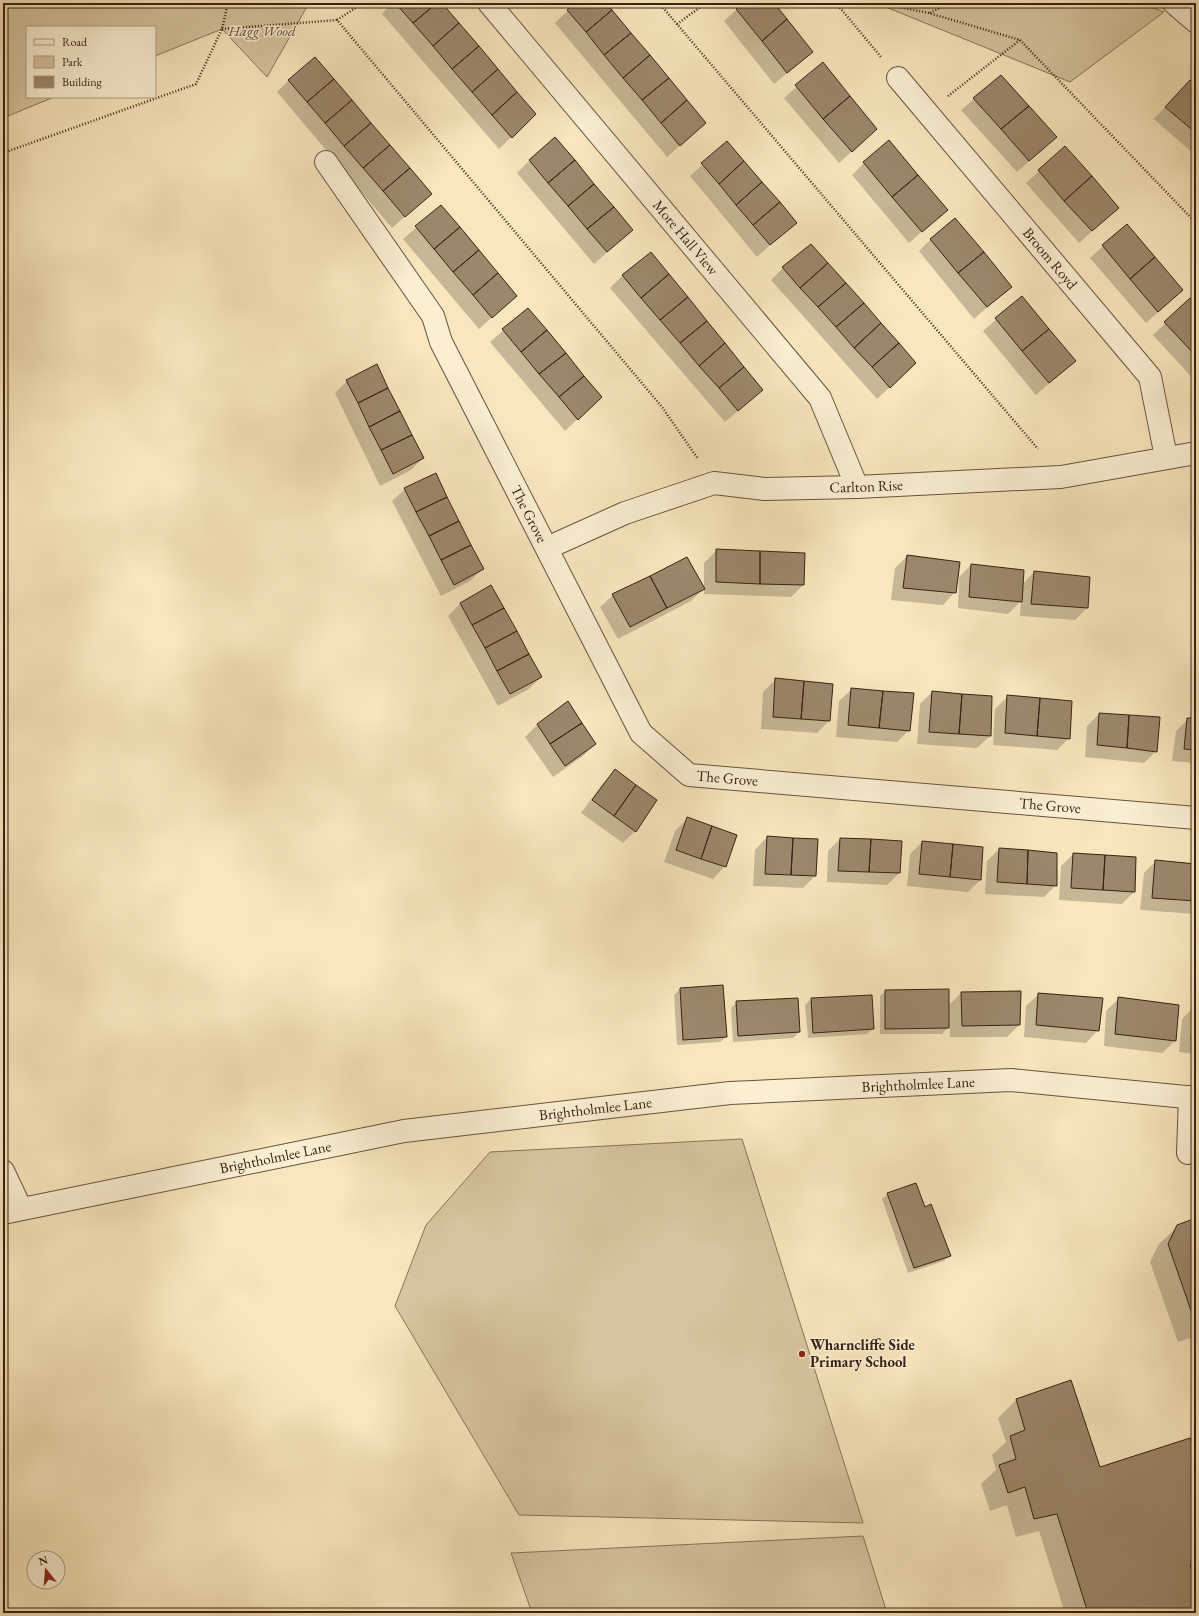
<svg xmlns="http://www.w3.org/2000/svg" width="1199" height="1616" font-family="'EB Garamond',serif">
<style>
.green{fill:#d7c59f;stroke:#88735a}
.shadow{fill:#0003}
.building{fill:#9c876b;stroke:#382114}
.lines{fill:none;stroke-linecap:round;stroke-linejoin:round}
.minor-casing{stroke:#68523e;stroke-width:24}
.path{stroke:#382114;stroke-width:2.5;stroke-dasharray:1 2;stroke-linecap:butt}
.minor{stroke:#faefd3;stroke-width:22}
.poi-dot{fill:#8f2418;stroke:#faefd3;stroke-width:1.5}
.labels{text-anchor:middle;stroke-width:3;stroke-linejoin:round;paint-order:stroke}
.park-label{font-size:15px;font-style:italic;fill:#604a37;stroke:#faefd3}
.street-label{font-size:15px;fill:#382114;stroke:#faefd3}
.poi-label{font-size:15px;font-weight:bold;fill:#382114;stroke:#faefd3;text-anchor:start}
</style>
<rect width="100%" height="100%" fill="#f8e6bc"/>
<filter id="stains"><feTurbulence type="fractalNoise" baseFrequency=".005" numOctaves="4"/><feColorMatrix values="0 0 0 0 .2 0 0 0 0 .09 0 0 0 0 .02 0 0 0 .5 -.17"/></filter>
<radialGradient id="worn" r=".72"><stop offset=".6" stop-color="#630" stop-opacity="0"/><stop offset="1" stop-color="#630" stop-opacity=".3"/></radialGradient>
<path class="green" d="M 3,3 L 309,3 L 267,77 L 222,29 L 155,56 L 155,27 L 27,27 L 27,97 L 54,97 L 3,118 Z
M 876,3 L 1139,3 L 1164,12 L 1070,82 Z
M 742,1139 L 863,1523 L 519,1515 L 395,1306 L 426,1225 L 490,1152 Z
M 863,1536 L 887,1613 L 532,1613 L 511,1553 Z"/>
<path class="shadow" d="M 392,3 L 441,3 L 522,126 L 499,149 L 382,14 Z
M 576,3 L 605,3 L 705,123 L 667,157 L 555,23 Z
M 744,3 L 773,3 L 812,52 L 774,84 L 724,21 Z
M 823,63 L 863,141 L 839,163 L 784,98 Z
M 1001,76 L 1043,149 L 1017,172 L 961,110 Z
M 289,80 L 430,194 L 392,228 L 277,92 Z
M 1190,81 L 1196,87 L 1196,156 L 1154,119 Z
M 727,143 L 796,222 L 757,257 L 690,176 Z
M 1065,148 L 1118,208 L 1079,243 L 1026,183 Z
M 530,160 L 632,230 L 594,264 L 517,173 Z
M 864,163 L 946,210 L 909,243 L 852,175 Z
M 441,206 L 516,296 L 479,329 L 403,239 Z
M 1127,225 L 1182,290 L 1146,323 L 1090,258 Z
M 931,239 L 1010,287 L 974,319 L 919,251 Z
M 651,254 L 762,390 L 725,422 L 610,288 L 622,276 Z
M 783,268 L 903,375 L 877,399 L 771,280 Z
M 1022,297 L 1074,361 L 1036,395 L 983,331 Z
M 1190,300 L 1196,306 L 1196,382 L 1153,335 Z
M 528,309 L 588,409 L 565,431 L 490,342 Z
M 347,381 L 423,458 L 411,470 L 380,486 L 335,393 Z
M 405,489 L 482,569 L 470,581 L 441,596 L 392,501 Z
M 717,550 L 803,585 L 791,597 L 704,594 L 704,563 Z
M 907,556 L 955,592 L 943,605 L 891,600 L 895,568 Z
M 687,558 L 703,589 L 691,601 L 618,639 L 600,607 L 613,595 Z
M 971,565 L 1022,585 L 1034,572 L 1087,608 L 1075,620 L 1020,616 L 1021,601 L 1008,614 L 958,608 L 959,577 Z
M 491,586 L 541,677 L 529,689 L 498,706 L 448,616 L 460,604 Z
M 776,679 L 829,721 L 817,733 L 761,729 L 763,692 Z
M 852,689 L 909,730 L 897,742 L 836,737 L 839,701 Z
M 932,692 L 990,736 L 977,748 L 917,744 L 920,704 Z
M 1008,696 L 1069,738 L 1057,750 L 993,745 L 995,709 Z
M 568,703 L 595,744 L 583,756 L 553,777 L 525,737 L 537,725 Z
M 1099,714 L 1158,718 L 1156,751 L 1144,763 L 1085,757 L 1087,726 Z
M 1188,719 L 1196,719 L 1196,763 L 1172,761 L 1176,731 Z
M 615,771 L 655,800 L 635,831 L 623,843 L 581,813 L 603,783 Z
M 687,819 L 725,866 L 713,879 L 664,862 L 675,831 Z
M 767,837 L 815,876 L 803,888 L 753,886 L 755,850 Z
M 840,839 L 899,873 L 887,885 L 827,882 L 828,851 Z
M 922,842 L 980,880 L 968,892 L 907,886 L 910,854 Z
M 999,849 L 1056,885 L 1044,897 L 985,894 L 987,861 Z
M 1073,854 L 1135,858 L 1134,892 L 1122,904 L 1059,900 L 1061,866 Z
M 1156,861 L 1196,865 L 1196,914 L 1140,910 L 1144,873 Z
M 680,989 L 726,1037 L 720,1042 L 677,1045 L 674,995 Z
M 886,991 L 948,1006 L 961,993 L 1019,1025 L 1007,1037 L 950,1037 L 950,1026 L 942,1034 L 880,1034 L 880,996 Z
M 1039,994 L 1098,1030 L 1086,1043 L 1024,1037 L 1026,1006 Z
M 1119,998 L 1178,1006 L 1175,1041 L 1162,1053 L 1104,1046 L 1106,1011 Z
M 811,999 L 873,1028 L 867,1034 L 808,1038 L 805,1005 Z
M 737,1002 L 799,1032 L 793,1038 L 733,1042 L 731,1008 Z
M 1194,1007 L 1196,1007 L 1196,1054 L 1179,1052 L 1182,1019 Z
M 888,1194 L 924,1208 L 950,1255 L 944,1261 L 908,1273 L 882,1199 Z
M 1196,1219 L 1196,1336 L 1178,1342 L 1150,1262 L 1159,1244 L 1178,1226 Z
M 1070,1382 L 1099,1469 L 1196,1457 L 1196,1573 L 1192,1575 L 1196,1587 L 1196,1613 L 1065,1613 L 1039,1531 L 1016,1537 L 1007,1505 L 990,1511 L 981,1484 L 996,1470 L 992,1455 L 1006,1442 L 998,1418 L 1016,1400 Z"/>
<path class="building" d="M 395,3 L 437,3 L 413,23 Z
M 437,3 L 442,3 L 459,23 L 433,46 L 413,23 Z
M 575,3 L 606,3 L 612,10 L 586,32 L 567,10 Z
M 742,3 L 774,3 L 787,19 L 762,41 L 736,9 Z
M 612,10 L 631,33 L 604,55 L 586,32 Z
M 787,19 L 813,52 L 787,73 L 762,41 Z
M 459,23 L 479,46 L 452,69 L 433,46 Z
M 631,33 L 650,55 L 623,78 L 604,55 Z
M 479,46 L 498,69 L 472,92 L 452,69 Z
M 650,55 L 669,78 L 642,100 L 623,78 Z
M 315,57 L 334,79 L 307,102 L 288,80 Z
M 823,62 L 850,96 L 823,119 L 795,85 Z
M 498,69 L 517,92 L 492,115 L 472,92 Z
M 1001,75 L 1029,106 L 1001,129 L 973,98 Z
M 669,78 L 687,100 L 661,123 L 642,100 Z
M 334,79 L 352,100 L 325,123 L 307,102 Z
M 1190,80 L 1196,85 L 1196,133 L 1165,107 Z
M 517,92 L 536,114 L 512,138 L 492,115 Z
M 850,96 L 877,129 L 852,152 L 823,119 Z
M 352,100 L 371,123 L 344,146 L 325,123 Z
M 687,100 L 706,123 L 680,146 L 661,123 Z
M 1029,106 L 1057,137 L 1029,161 L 1001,129 Z
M 371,123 L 390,145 L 363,168 L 344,146 Z
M 555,137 L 575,160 L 548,183 L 529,160 Z
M 889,140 L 918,175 L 892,197 L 863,162 Z
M 727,141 L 744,161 L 719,184 L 701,163 Z
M 390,145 L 410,168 L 383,191 L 363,168 Z
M 1065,146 L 1092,176 L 1064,201 L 1038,170 Z
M 575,160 L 594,184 L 568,206 L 548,183 Z
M 744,161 L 762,182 L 736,205 L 719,184 Z
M 410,168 L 432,194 L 405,217 L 383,191 Z
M 918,175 L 948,210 L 922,232 L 892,197 Z
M 1092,176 L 1119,208 L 1092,231 L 1064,201 Z
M 762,182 L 780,202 L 753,225 L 736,205 Z
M 594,184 L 614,207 L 587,229 L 568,206 Z
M 780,202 L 797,223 L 770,245 L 753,225 Z
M 441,205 L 460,227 L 434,249 L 415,226 Z
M 614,207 L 633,230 L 607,252 L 587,229 Z
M 955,218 L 984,252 L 958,273 L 930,239 Z
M 1127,224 L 1155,257 L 1130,279 L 1102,245 Z
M 460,227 L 479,250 L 453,272 L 434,249 Z
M 811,244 L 828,263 L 800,288 L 782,267 Z
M 479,250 L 498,273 L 473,295 L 453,272 Z
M 651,252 L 669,274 L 641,298 L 622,275 Z
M 984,252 L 1012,287 L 987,307 L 958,273 Z
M 1155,257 L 1183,290 L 1158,312 L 1130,279 Z
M 828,263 L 846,283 L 818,307 L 800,288 Z
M 498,273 L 517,296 L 492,318 L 473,295 Z
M 669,274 L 688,297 L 660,320 L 641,298 Z
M 846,283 L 864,303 L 836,327 L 818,307 Z
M 1022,296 L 1049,329 L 1022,351 L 995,318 Z
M 688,297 L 707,321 L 680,343 L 660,320 Z
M 1190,298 L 1196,305 L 1195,355 L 1164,322 Z
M 864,303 L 881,323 L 854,348 L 836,327 Z
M 528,308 L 547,330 L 521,352 L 502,329 Z
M 707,321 L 725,343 L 699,366 L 680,343 Z
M 881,323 L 899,343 L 872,367 L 854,348 Z
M 1049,329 L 1076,361 L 1049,383 L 1022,351 Z
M 547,330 L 566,353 L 539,374 L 521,352 Z
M 725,343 L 744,367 L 719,388 L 699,366 Z
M 899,343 L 916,363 L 890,388 L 872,367 Z
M 566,353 L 584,376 L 559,397 L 539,374 Z
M 377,364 L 388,388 L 358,403 L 346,380 Z
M 744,367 L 763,390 L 738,411 L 719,388 Z
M 584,376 L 602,397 L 578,420 L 559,397 Z
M 388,388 L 400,411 L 369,427 L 358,403 Z
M 400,411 L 412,435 L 381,450 L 369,427 Z
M 412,435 L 424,458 L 393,474 L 381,450 Z
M 436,473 L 447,497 L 416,512 L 404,488 Z
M 447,497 L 459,521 L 429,536 L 416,512 Z
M 459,521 L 471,545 L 441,560 L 429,536 Z
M 471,545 L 484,569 L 454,585 L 441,560 Z
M 716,549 L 760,551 L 760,584 L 716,582 Z
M 760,551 L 805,553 L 804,585 L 760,584 Z
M 907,555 L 960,562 L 956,593 L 903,588 Z
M 687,557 L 705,589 L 667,608 L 650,576 Z
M 971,564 L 1024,570 L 1022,602 L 969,597 Z
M 1034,571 L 1090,577 L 1088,608 L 1031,604 Z
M 650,576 L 667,608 L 630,627 L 612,594 Z
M 491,585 L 504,608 L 472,625 L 460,603 Z
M 504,608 L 517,631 L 485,648 L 472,625 Z
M 517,631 L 529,654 L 497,671 L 485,648 Z
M 529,654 L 542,677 L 510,694 L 497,671 Z
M 775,678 L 804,681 L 801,719 L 773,717 Z
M 804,681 L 833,684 L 830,721 L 801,719 Z
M 851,688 L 883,691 L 879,728 L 848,725 Z
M 883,691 L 914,693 L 910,731 L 879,728 Z
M 932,691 L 962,694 L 959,734 L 929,732 Z
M 962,694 L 992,696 L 991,736 L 959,734 Z
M 1007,695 L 1040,698 L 1037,736 L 1005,733 Z
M 1040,698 L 1072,701 L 1070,739 L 1037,736 Z
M 568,701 L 582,723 L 550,744 L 537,724 Z
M 1099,713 L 1129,715 L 1127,748 L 1097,745 Z
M 1129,715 L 1160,717 L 1157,752 L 1127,748 Z
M 1187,718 L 1196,718 L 1196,750 L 1184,749 Z
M 582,723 L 596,744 L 565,766 L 550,744 Z
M 615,769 L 636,785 L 614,816 L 592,800 Z
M 636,785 L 657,800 L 636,832 L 614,816 Z
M 687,817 L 712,826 L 701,859 L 676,850 Z
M 712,826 L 737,835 L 726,867 L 701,859 Z
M 767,836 L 793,838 L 791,875 L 765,874 Z
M 793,838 L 818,839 L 816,876 L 791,875 Z
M 840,838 L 871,839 L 869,872 L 838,871 Z
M 871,839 L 902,841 L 900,873 L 869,872 Z
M 922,841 L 953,844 L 950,877 L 919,874 Z
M 953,844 L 983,847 L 981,880 L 950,877 Z
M 999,848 L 1028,850 L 1027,884 L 997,882 Z
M 1028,850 L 1057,853 L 1057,886 L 1027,884 Z
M 1073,853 L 1105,855 L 1103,890 L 1071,888 Z
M 1105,855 L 1136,857 L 1135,892 L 1103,890 Z
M 1155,860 L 1196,864 L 1196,901 L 1152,898 Z
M 723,985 L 727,1037 L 683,1040 L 680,988 Z
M 949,989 L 949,1028 L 885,1029 L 885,990 Z
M 1021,991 L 1020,1025 L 962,1026 L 961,992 Z
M 1038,993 L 1103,998 L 1099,1031 L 1036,1025 Z
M 872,995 L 874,1029 L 813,1033 L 811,998 Z
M 1118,997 L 1179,1005 L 1176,1041 L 1115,1034 Z
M 798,998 L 800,1032 L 738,1036 L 736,1001 Z
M 1194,1006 L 1196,1006 L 1196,1041 L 1191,1040 Z
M 916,1183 L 925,1207 L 931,1204 L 951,1256 L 914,1268 L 887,1193 Z
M 1196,1218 L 1196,1325 L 1168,1244 L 1177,1225 Z
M 1071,1380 L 1100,1467 L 1190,1438 L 1196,1454 L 1196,1563 L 1190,1565 L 1196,1583 L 1196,1613 L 1088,1613 L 1057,1514 L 1034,1519 L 1025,1487 L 1008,1493 L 999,1465 L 1016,1459 L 1010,1436 L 1025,1430 L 1016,1399 Z"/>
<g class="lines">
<g class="minor-casing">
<g id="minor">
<path id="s1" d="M 489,3 L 820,398 L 857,487"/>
<path d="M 1174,3 L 1196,22"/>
<path id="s2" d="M 898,78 L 1150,377 L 1166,457"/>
<path id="s3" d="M 326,162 L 433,316 L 441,342 L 641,733 L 689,775 L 1196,818"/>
<path id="s4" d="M 547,548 L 625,513 L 714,483 L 765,489 L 857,487 L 1061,477 L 1196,453"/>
<path d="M 1188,1153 L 1190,1097"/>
<path d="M 3,1171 L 21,1209"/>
<path id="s5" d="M 3,1213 L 404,1131 L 730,1093 L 1011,1080 L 1196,1098"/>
</g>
</g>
<path class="path" d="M 363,3 L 337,20 L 662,407 L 698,459
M 659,3 L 1038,449
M 836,3 L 881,57
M 878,3 L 929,13 L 1020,40 L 1196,223
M 930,13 L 949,3
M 677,24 L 706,3
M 222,29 L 337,20
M 948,96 L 1020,40
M 3,153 L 196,84 L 222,29 L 228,3"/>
<use href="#minor" class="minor"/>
</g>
<circle class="poi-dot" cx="802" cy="1354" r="4"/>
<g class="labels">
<g class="park-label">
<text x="262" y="36">Hagg Wood</text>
</g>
<g class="street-label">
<text dy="5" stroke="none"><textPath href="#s1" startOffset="306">More Hall View</textPath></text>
<text dy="5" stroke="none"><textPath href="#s2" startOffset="236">Broom Royd</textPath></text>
<text dy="5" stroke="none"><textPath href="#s4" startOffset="332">Carlton Rise</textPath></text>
<text dy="5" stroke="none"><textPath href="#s3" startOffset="408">The Grove</textPath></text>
<text dy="5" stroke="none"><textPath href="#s3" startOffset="756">The Grove</textPath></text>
<text dy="5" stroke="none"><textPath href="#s3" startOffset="1080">The Grove</textPath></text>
<text dy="5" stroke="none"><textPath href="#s5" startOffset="926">Brightholmlee Lane</textPath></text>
<text dy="5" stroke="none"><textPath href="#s5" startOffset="602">Brightholmlee Lane</textPath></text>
<text dy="5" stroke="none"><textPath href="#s5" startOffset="278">Brightholmlee Lane</textPath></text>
</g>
<g class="poi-label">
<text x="810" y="1350">Wharncliffe Side<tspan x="810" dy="17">Primary School</tspan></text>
</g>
</g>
<rect width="1199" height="1616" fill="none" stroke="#f8e6bc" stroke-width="16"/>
<rect x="4" y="4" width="1191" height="1608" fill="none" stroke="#382114" stroke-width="2"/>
<rect x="8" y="8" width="1183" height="1600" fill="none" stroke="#382114"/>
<rect x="26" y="26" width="130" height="72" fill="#faefd3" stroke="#ac9d87"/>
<rect x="34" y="39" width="20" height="6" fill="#faefd3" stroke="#ac9d87"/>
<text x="62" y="46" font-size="12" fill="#382114">Road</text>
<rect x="34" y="56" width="20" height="12" fill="#d7c59f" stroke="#ac9d87"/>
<text x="62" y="66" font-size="12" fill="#382114">Park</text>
<rect x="34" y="76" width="20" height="12" fill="#9c876b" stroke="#ac9d87"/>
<text x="62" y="86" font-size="12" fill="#382114">Building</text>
<g transform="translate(46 1570) rotate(343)"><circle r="19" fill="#faefd3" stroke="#ac9d87"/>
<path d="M0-3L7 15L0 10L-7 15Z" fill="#8f2418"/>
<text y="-6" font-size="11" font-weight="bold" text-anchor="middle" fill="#382114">N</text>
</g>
<rect width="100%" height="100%" filter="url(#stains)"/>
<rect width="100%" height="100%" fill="url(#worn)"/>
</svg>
